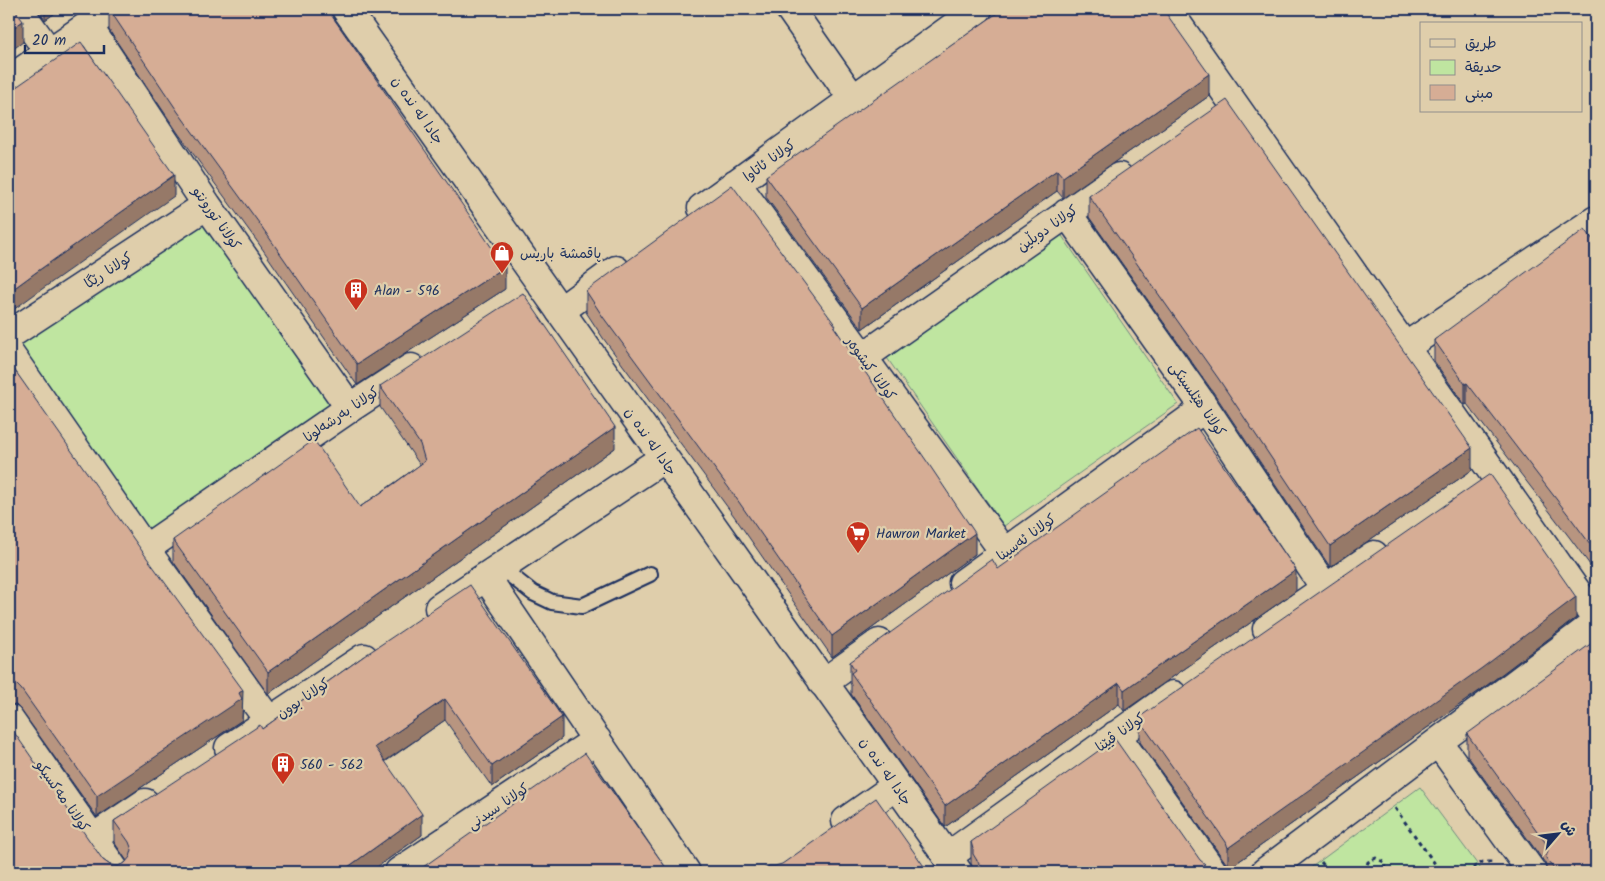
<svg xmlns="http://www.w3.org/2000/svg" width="1605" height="881" font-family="Kalam,'Playpen Sans Arabic',sans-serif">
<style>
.green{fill:#bfe5a0;stroke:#6d8a7f}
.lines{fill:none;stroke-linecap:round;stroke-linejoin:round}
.lane-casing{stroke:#1b2f5e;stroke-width:18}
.street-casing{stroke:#1b2f5e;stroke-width:31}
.secondary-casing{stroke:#1b2f5e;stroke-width:31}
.path{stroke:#1b2f5e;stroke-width:3;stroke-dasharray:4 4;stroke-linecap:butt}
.lane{stroke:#dfceab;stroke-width:14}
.street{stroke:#dfceab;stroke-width:28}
.secondary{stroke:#dfceab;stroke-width:28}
.wall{fill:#b89580;stroke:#1b2f5e}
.shaded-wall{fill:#967968;stroke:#1b2f5e}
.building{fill:#d6ad95;stroke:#1b2f5e}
.labels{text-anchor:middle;stroke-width:4.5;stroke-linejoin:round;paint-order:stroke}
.street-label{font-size:14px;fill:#1b2f5e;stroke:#dfceab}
.poi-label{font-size:14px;fill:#1b2f5e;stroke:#dfceab;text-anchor:start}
</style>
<rect width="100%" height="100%" fill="#dfceab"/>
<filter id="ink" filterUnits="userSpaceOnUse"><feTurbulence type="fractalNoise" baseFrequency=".02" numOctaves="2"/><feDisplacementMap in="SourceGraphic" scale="10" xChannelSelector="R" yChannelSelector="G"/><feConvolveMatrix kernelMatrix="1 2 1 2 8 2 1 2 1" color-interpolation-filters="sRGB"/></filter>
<g filter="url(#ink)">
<path class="green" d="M 207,205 L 350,408 L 145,549 L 9,335 Z
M 1060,233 L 1178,404 L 1004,526 L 885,355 Z
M 1420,787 L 1483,872 L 1305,872 Z"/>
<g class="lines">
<g class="lane-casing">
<path id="lane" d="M 500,567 L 533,593 L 552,602 L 582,606 L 650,574"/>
</g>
<g class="street-casing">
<path id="street" d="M 18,9 L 49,52
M 790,9 L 853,99
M 1167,9 L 1596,619
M 88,26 L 207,205 L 350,408
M 9,80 L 112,9
M 736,183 L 1005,553
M 702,208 L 978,9
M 1067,213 L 1205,408 L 1325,588
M 560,311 L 616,270
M 9,335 L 207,205
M 1405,347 L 1596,220
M 9,353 L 145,549 L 269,721
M 863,357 L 1119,177
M 145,549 L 350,408 L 411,368
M 486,577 L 686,872
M 963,583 L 1205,408
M 439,608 L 664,458
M 1267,629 L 1374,555
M 823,683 L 879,643
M 9,719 L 116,872
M 1116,735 L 1213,872
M 1438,742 L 1532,872
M 229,748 L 364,658
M 846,821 L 896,786
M 93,838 L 145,803
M 947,857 L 1173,695
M 399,872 L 597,740
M 1265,872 L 1596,623"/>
</g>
<g class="secondary-casing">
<path id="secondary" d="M 346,9 L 958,872"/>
</g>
<path class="path" d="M 1395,808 L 1438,868
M 1321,862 L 1329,872
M 1366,872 L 1366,868 L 1368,862 L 1376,858 L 1384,862 L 1386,868 L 1385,872
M 1434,872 C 1437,866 1444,866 1448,872
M 1466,872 L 1483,862 L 1492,862"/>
<use href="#lane" class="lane"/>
<use href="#street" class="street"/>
<use href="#secondary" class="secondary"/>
</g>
<path class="wall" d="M 37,9 L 61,9 L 45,20 Z
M 109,9 L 505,289 L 357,385 L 259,244 L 178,133 L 109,30 Z
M 1209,96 L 1063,198 L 1057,191 L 862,329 L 766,197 L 766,176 Z
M 1089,196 L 1472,470 L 1330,567 L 1218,399 L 1089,217 Z
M 1596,244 L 1596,573 L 1570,538 L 1467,404 L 1465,405 L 1434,361 L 1434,340 Z
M 586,291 L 836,330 L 975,554 L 832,657 L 734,516 L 603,338 L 586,312 Z
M 9,362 L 243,711 L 242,720 L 97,817 L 21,710 L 16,705 L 9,704 Z
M 380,386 L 615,448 L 268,694 L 173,561 L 173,540 L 360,507 L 420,465 L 380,407 Z
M 1296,591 L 1124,711 L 1119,704 L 945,827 L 851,694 L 851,685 L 850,683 L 850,662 Z
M 1576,618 L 1482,689 L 1228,869 L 1226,863 L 1140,742 L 1140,721 L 1141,720 L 1141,716 Z
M 364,656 L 562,738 L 492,787 L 445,720 L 385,762 L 422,835 L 370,872 L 9,872 L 103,860 L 110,865 L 118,866 L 125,863 L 127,861 L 114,842 L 114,821 L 262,729 Z
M 1467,734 L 1596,872 L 1546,872 L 1546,867 L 1545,863 L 1467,755 Z
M 971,842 L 1205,868 L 1208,872 L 973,872 L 973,868 L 971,863 Z"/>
<path class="shaded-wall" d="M 45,9 L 61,9 L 45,20 Z
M 23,21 L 23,42 L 9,52 L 9,31 Z
M 1209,74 L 1209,96 L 1063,198 L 1063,177 Z
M 1057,170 L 1057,191 L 862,329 L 862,308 Z
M 174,175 L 174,196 L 35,294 L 9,313 L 9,292 L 35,273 Z
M 505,267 L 505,289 L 357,385 L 357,364 Z
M 1467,383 L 1467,404 L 1465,405 L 1465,384 Z
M 615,427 L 615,448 L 268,694 L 268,672 Z
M 1472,448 L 1472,470 L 1330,567 L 1330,546 Z
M 975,533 L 975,554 L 832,657 L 832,636 Z
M 1296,570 L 1296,591 L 1124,711 L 1124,690 Z
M 1576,597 L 1576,618 L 1482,689 L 1228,869 L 1228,848 Z
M 1119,683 L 1119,704 L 945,827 L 945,806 Z
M 243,690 L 242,720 L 97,817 L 97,796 Z
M 445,699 L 445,720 L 375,768 L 375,747 Z
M 562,717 L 562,738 L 492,787 L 492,766 Z
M 422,814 L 422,835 L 370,872 L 341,872 Z"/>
<path class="building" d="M 9,9 L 14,9 L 23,21 L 9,31 Z
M 109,9 L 327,9 L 378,82 L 505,267 L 357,364 L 259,223 L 178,112 Z
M 1003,9 L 1163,9 L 1209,74 L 1063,177 L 1057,170 L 862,308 L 766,176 Z
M 81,42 L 174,175 L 35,273 L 9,292 L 9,92 Z
M 1227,100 L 1472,448 L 1330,546 L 1218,378 L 1089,196 Z
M 732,185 L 836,326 L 834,327 L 928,463 L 975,533 L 832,636 L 734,495 L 603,317 L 586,291 Z
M 1585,229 L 1596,244 L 1596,552 L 1570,517 L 1467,383 L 1465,384 L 1434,340 Z
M 523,293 L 615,427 L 268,672 L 173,540 L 314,440 L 360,507 L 395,483 L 425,461 L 420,444 L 380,386 Z
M 9,362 L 147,558 L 243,690 L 239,693 L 242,699 L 97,796 L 21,689 L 16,684 L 9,682 Z
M 1197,428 L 1296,570 L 1124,690 L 1119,683 L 945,806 L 851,673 L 855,670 L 850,662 L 992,559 L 998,569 Z
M 1490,474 L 1576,597 L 1482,668 L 1228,848 L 1226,842 L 1140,721 L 1143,719 L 1141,716 Z
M 470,585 L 562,717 L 492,766 L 445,699 L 375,747 L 422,814 L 341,872 L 9,872 L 9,725 L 103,860 L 110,865 L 118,866 L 125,863 L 130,857 L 132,850 L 129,842 L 114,821 L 260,725 L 262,729 L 364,656 Z
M 1596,640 L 1596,872 L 1556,872 L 1546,858 L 1548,850 L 1545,842 L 1467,734 Z
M 1115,739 L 1200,860 L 1205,864 L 1203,865 L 1208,872 L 984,872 L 973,854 L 973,849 L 971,842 Z
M 585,753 L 669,872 L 416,872 Z
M 876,798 L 928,872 L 760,872 L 769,866 L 775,866 L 782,864 Z"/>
</g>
<defs>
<g id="shop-pin" transform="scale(1.25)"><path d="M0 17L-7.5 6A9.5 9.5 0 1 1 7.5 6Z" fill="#c8321e" stroke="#dfceab"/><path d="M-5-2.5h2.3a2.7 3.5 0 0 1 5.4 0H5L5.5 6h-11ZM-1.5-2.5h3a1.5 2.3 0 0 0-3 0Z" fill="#fff"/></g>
<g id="building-pin" transform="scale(1.25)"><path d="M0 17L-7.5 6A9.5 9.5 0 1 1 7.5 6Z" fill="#c8321e" stroke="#dfceab"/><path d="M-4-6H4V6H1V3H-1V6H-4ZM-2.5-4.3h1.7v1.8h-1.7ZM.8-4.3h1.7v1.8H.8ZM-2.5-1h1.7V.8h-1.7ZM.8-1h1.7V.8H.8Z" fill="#fff"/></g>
<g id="supermarket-pin" transform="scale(1.25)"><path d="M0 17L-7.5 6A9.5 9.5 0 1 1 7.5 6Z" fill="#c8321e" stroke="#dfceab"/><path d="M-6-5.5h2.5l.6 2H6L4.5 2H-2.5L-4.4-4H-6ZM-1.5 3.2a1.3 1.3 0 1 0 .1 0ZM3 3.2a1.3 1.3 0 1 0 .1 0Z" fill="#fff"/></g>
</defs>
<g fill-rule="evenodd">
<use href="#shop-pin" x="502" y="253"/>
<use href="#building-pin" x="356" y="290"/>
<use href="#supermarket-pin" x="858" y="533"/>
<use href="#building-pin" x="283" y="764"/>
</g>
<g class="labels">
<g class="street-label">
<text transform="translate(418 110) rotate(55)" y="5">جادا له نده ن</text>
<text transform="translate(769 160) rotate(-36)" y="5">كولانا ئاتاوا</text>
<text transform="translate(217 218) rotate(55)" y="5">كولانا تورونتو</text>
<text transform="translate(1047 228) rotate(-35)" y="5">كولانا دوبڵین</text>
<text transform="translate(108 270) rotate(-33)" y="5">كولانا رێگا</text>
<text transform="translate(871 368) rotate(54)" y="5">كولانا كیشوه‌ر</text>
<text transform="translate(1198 399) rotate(55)" y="5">كولانا ھێلسینکی</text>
<text transform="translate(341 414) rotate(-34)" y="5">كولانا به‌رشه‌لونا</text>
<text transform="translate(651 441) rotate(55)" y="5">جادا له نده ن</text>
<text transform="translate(1026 537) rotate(-36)" y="5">كولانا ئەسینا</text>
<text transform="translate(303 698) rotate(-34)" y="5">كولانا بوون</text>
<text transform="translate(1120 732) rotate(-35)" y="5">كولانا ڤیێنا</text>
<text transform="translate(886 771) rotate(55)" y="5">جادا له نده ن</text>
<text transform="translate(63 796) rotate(55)" y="5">كولانا مەکسیکو</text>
<text transform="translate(498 806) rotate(-34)" y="5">كولانا سيدنى</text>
</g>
<g class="poi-label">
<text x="520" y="258">پاقمشة باريس</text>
<text x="374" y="295">Alan - 596</text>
<text x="876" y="538">Hawron Market</text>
<text x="300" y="769">560 - 562</text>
</g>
</g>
<rect width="1605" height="881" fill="none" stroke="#dfceab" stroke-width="30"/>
<rect x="15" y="15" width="1575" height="851" fill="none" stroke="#1b2f5e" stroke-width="2" filter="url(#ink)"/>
<rect x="1420" y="22" width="162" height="90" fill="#dfceab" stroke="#918e8c"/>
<rect x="1430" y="39" width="25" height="8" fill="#dfceab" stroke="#918e8c"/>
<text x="1465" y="48" font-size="15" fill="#1b2f5e">طريق</text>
<rect x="1430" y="60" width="25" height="15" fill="#bfe5a0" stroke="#918e8c"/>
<text x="1465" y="72" font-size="15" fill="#1b2f5e">حديقة</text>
<rect x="1430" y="85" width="25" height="15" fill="#d6ad95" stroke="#918e8c"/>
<text x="1465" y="98" font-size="15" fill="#1b2f5e">مبنى</text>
<g transform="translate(1558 834) rotate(62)" stroke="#dfceab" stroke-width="4" paint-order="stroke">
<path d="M0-4L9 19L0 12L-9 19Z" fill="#1b2f5e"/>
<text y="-8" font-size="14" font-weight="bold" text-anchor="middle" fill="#1b2f5e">ش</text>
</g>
<path d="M25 45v8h79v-8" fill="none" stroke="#1b2f5e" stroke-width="2.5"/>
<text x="32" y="45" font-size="15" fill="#1b2f5e" stroke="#dfceab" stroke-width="4" paint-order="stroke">20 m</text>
</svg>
